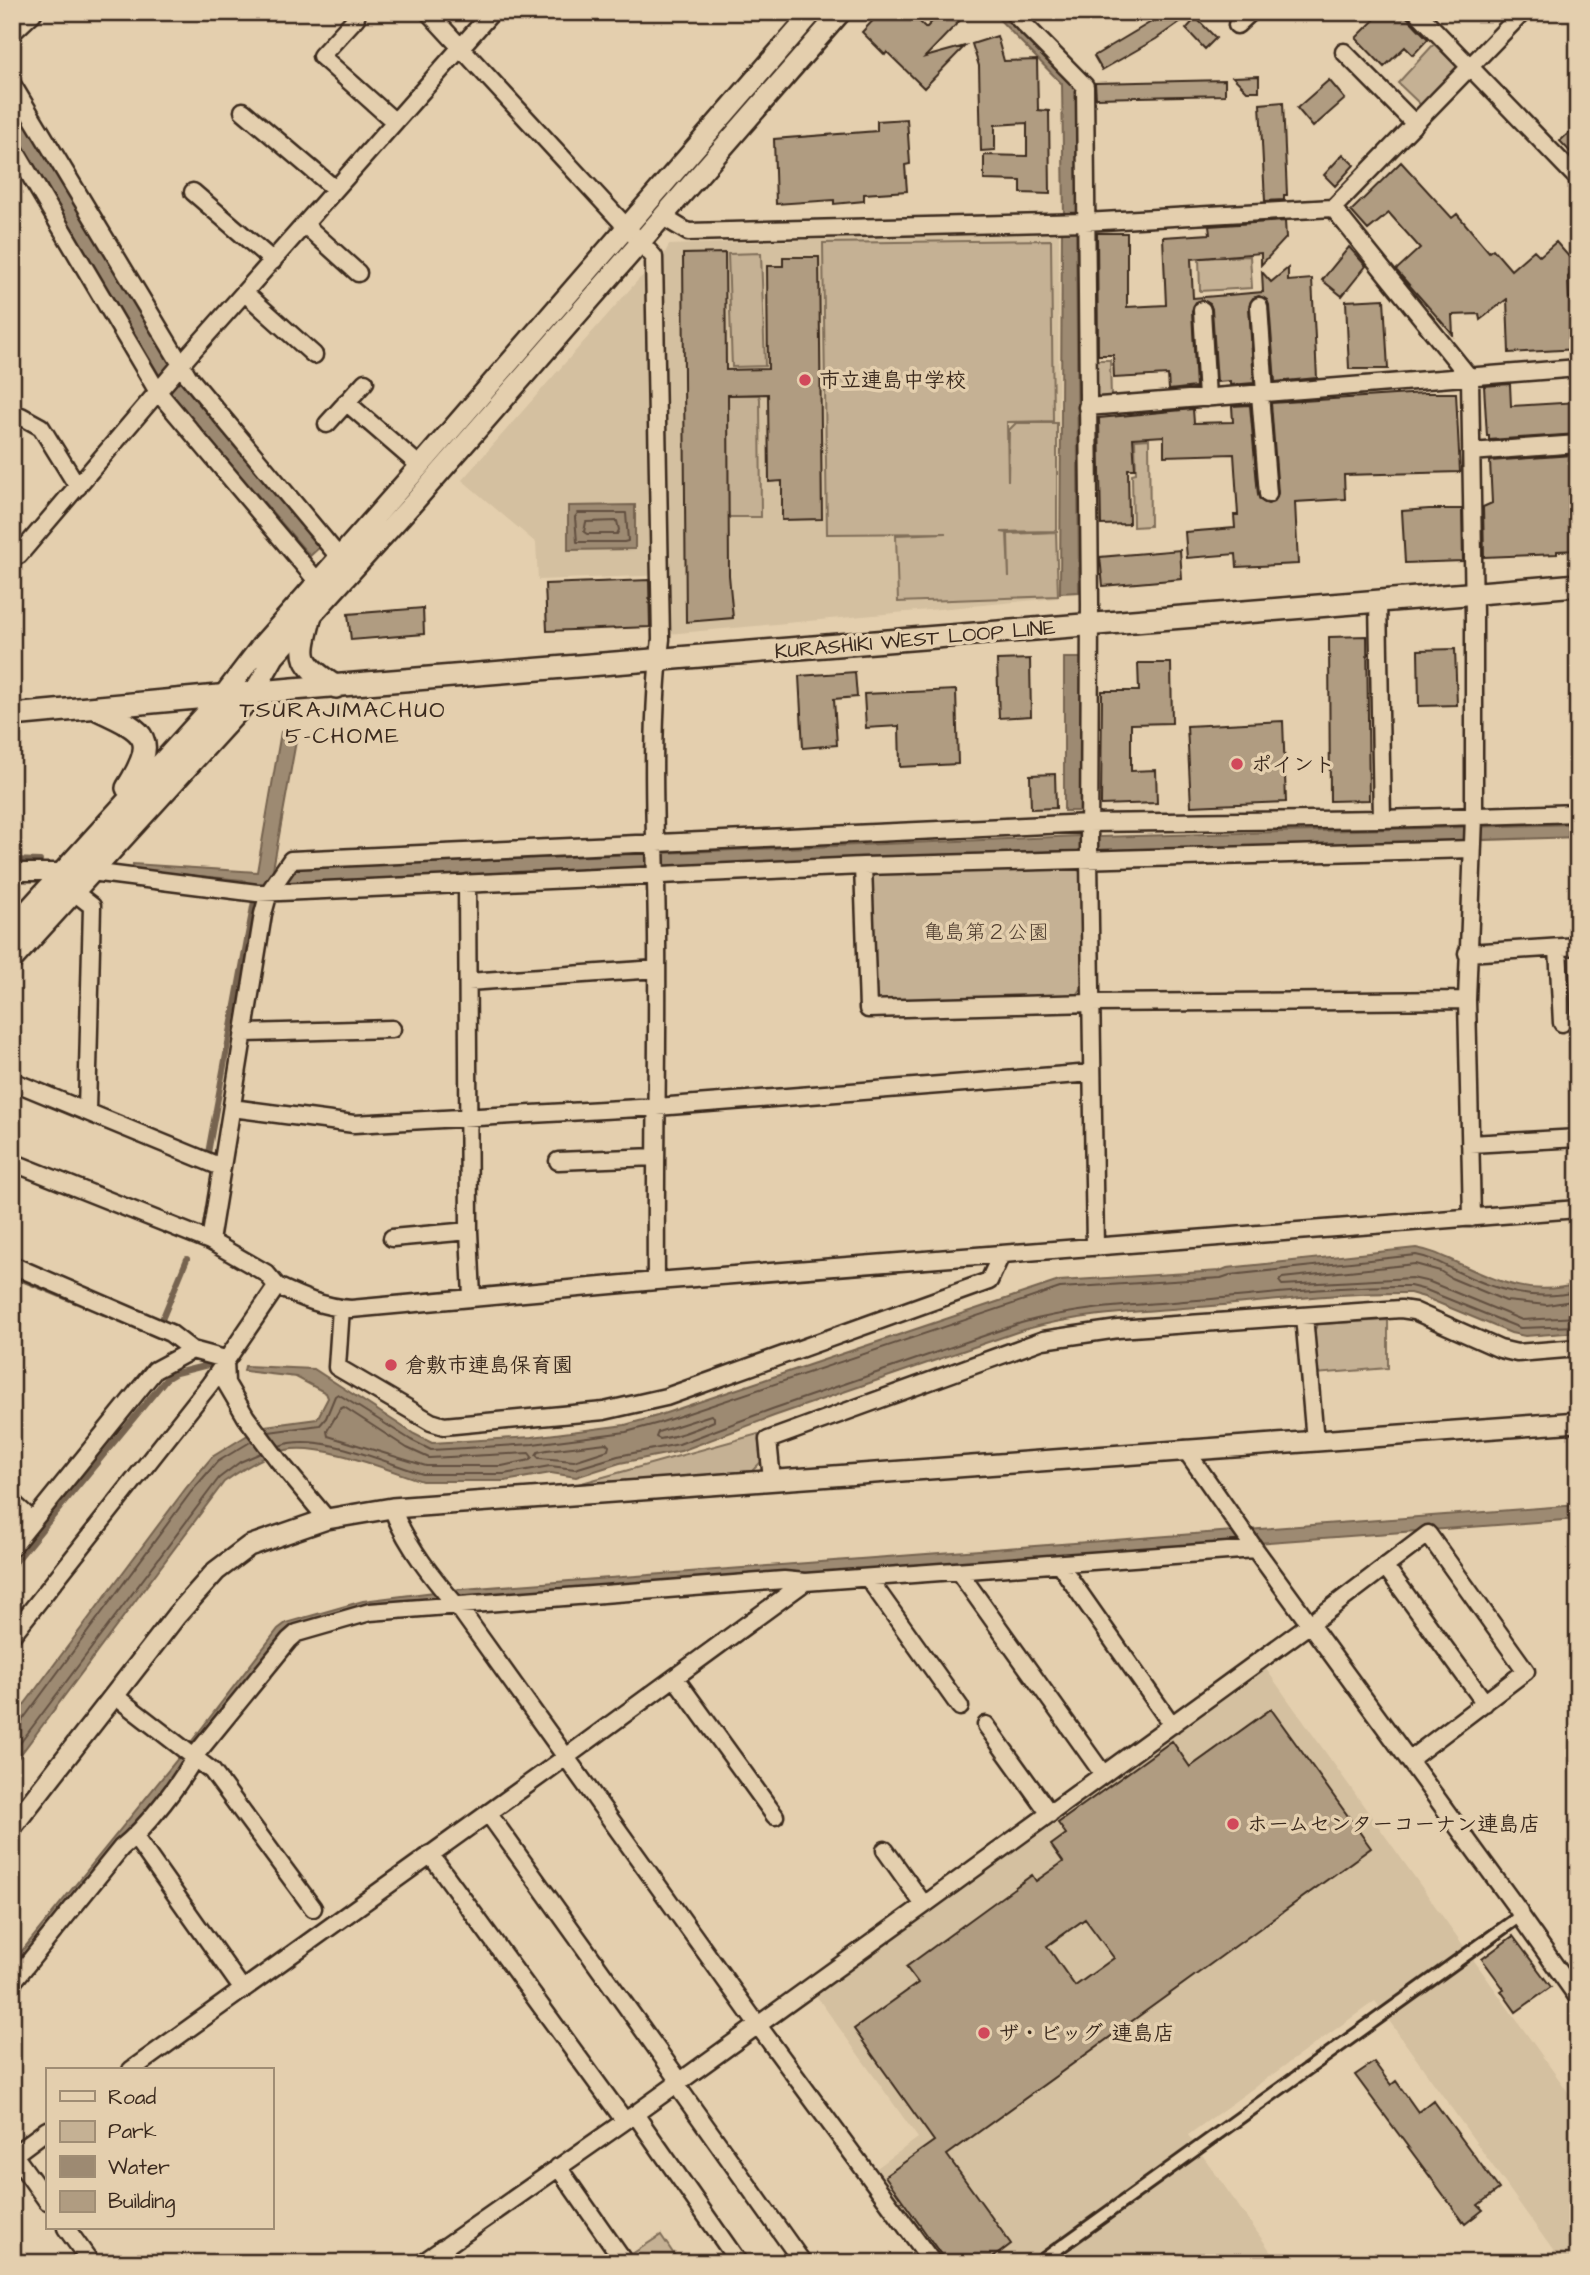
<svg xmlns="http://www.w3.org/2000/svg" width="1590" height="2275" font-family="'Architects Daughter','Klee One',sans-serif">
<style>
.built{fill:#d4c0a0}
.green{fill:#c5b194;stroke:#806e59;stroke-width:2}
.water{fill:#9d8a72;stroke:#766450;stroke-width:2}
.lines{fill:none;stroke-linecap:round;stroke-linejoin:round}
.shore{stroke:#625040;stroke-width:2}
.stream{stroke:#766450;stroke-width:6}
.building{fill:#b09c81;stroke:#3b2a1e;stroke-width:2;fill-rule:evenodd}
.pedestrian-casing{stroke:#3b2a1e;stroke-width:16}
.minor-casing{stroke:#3b2a1e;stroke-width:21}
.tertiary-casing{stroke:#3b2a1e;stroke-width:24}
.secondary-casing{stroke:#3b2a1e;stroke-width:26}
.pedestrian{stroke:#e4cfae;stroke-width:10}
.minor{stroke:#e4cfae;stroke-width:16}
.tertiary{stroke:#e4cfae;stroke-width:19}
.secondary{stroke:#e4cfae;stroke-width:21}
.poi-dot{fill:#d1495b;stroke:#e4cfae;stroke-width:2.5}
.labels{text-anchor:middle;stroke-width:7;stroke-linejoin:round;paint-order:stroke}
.poi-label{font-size:21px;font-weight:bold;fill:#3b2a1e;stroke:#e4cfae;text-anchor:start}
.street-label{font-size:21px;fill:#3b2a1e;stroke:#e4cfae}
.park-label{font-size:21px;fill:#503e30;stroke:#e4cfae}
.neighbourhood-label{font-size:23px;letter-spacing:2px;fill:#3b2a1e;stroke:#e4cfae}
</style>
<rect width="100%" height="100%" fill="#e4cfae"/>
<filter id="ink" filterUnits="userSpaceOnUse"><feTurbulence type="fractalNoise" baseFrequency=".0143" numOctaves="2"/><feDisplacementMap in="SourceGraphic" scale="14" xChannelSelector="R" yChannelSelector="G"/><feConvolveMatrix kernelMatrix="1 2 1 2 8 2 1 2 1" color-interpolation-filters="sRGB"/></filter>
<g filter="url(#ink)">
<path class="built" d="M 1059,231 L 1058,598 L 668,634 L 667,575 L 538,580 L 536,543 L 462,480 L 639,279 L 661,261 L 669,245 Z
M 1266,1669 L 1578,2106 L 1578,2263 L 1562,2263 L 1375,2001 L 1188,2135 L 1279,2263 L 940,2263 L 874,2170 L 918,2138 L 815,1994 Z"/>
<path class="green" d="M 1434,44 L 1458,67 L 1421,105 L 1398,83 Z
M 1051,240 L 1053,421 L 1007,422 L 1008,481 L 1009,430 L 1016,423 L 1057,423 L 1057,531 L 1001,532 L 1007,533 L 1009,577 L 1008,534 L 1056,532 L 1058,596 L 898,602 L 896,535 L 946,533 L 827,534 L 823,243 Z
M 761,253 L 765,366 L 732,367 L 728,254 Z
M 1250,256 L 1252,288 L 1200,291 L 1199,258 Z
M 1091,360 L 1110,360 L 1111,398 L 1093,399 Z
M 727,395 L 759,395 L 760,399 L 761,517 L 729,517 L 728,513 Z
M 1149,439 L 1150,526 L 1133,527 L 1132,474 L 1136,473 L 1135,440 Z
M 1070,867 L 1080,871 L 1083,986 L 1077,995 L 877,1004 L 872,999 L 872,878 L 876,872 Z
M 1388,1320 L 1388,1368 L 1315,1374 L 1312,1334 L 1318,1324 Z
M 758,1434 L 761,1462 L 752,1471 L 571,1486 Z
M 661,2235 L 679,2262 L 634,2263 L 629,2256 Z"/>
<path class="water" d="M 992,12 L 1007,12 L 1077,83 L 1079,214 L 1064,215 L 1062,84 Z
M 12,99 L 182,382 L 320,547 L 310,556 L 170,393 L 12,128 Z
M 1062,229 L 1076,230 L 1079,592 L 1060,593 Z
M 635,505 L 635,549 L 568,550 L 568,506 Z
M 1064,658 L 1084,658 L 1084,811 L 1064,811 Z
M 298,730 L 273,869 L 1080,836 L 1100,837 L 1578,824 L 1578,837 L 1098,852 L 1081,850 L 253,886 L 243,880 L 133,870 L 133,864 L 257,872 L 281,732 Z
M 1416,1248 C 1437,1252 1443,1257 1462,1265 C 1502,1284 1533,1296 1578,1284 L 1578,1332 L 1525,1336 L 1511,1333 L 1424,1297 L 1410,1293 C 1349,1292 1285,1300 1224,1305 C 1157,1311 1088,1311 1023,1330 L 774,1416 L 681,1451 L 620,1463 L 576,1477 L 551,1473 L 505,1481 L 422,1481 C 387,1470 323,1443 286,1450 C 264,1455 242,1469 224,1482 L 12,1766 L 12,1721 L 186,1488 L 212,1457 L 246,1436 L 265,1426 L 317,1419 L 328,1398 L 326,1393 L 296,1377 L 244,1371 L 245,1366 L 314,1369 L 414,1434 L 432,1443 L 532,1437 L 625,1425 L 657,1416 L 1059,1281 L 1220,1271 L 1227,1268 Z
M 1578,1505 L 1578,1519 L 919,1568 L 302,1626 L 187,1761 L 12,1978 L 12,1963 L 188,1746 L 278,1629 L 286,1623 L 363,1601 L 450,1590 Z"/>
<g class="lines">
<path class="shore" d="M 578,513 L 626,513 L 628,541 L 624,542 L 577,542 L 575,517 Z
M 617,521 L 619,530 L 617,534 L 587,534 L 584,532 L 586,522 Z
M 1578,1300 L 1547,1305 L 1506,1301 L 1451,1278 L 1440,1271 L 1415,1264 L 1282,1278 L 1279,1281 L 1282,1285 L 1412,1278 L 1430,1282 L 1522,1320 L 1578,1317
M 344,1407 L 407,1448 L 429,1458 L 529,1453 L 532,1457 L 530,1460 L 502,1466 L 426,1466 L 328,1436 L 327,1431 L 340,1409 Z
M 711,1415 L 714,1417 L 714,1421 C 697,1429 679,1436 660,1439 L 656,1437 L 658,1432 Z
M 269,1432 L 320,1425 L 326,1418 L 335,1396 L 338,1394 L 411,1440 L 431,1450 L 533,1444 L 626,1432 L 659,1423 L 1060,1288 L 1221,1278 L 1230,1275 L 1416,1255 C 1432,1258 1442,1264 1456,1271 C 1495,1290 1535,1303 1578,1291
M 606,1443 L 609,1446 L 608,1450 L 574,1461 L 539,1458 L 536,1455 L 538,1452 L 547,1450 Z
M 279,1446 C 318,1431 386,1463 423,1474 L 504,1474 L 550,1466 L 575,1469 L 618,1456 L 679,1444 L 772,1409 L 1021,1323 C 1086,1305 1156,1304 1223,1298 C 1285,1293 1348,1285 1410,1286 L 1426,1290 L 1520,1328 L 1578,1326
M 12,1725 L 21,1722 L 191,1492 L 217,1462 L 252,1441
M 12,1754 L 219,1478 L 240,1462 L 261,1453"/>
<path class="stream" d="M 12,860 L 40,861
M 208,1153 L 254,901
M 12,1275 L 104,1313
M 161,1322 L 187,1259
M 12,1566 L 166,1379 L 176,1373 L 208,1365"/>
</g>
<path class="building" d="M 881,12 L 910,12 L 926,28 L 941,12 L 968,12 L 925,57 L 965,46 L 924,88 L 887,52 L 885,55 L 862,32 Z
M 1168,12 L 1194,12 L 1156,39 L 1102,70 L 1094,56 Z
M 1382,12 L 1402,12 L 1428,39 L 1413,55 L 1405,47 L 1384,67 L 1356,38 Z
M 1196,18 L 1216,38 L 1205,49 L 1186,29 Z
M 997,36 L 1004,61 L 1037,60 L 1038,110 L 1049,111 L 1050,194 L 1021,193 L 1021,181 L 984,180 L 984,155 L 1027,156 L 1027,123 L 995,125 L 995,150 L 981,151 L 979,66 L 972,44 Z
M 1259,76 L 1259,91 L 1247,91 L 1233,77 Z
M 1225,80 L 1225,95 L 1096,98 L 1095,83 Z
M 1329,80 L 1345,99 L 1313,127 L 1297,108 Z
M 1283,102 L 1287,195 L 1284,195 L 1284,200 L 1265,201 L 1260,104 Z
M 907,119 L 910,164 L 905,165 L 907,191 L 864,194 L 864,201 L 834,204 L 834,200 L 776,204 L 774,139 L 877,131 L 877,121 Z
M 1578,124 L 1578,160 L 1560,141 Z
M 1343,154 L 1354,165 L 1335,186 L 1324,175 Z
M 1401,162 L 1452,218 L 1457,214 L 1489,252 L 1493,249 L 1511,270 L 1534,250 L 1540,256 L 1556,242 L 1578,267 L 1568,277 L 1569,298 L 1578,298 L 1578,349 L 1509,353 L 1507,299 L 1480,320 L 1479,314 L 1452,315 L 1453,335 L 1396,270 L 1420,248 L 1389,213 L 1368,230 L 1351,211 Z
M 1285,221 L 1286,238 L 1261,265 L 1261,253 L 1191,259 L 1193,298 L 1263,292 L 1262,272 L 1271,282 L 1288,268 L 1288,281 L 1312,279 L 1317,378 L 1275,382 L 1269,305 L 1267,300 L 1259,296 L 1253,298 L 1249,307 L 1254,383 L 1230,385 L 1230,381 L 1217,382 L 1212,309 L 1210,304 L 1202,300 L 1196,302 L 1192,311 L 1196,387 L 1169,390 L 1168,375 L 1114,378 L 1113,355 L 1098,355 L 1097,233 L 1127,233 L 1127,307 L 1166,305 L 1163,237 L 1210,234 L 1209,226 Z
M 1349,247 L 1366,266 L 1342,296 L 1322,280 Z
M 725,253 L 726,370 L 768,369 L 767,266 L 783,266 L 783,257 L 819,257 L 822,519 L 782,520 L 782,481 L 769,482 L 768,394 L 728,395 L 729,575 L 733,618 L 686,622 L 683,254 Z
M 1384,299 L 1388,369 L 1349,369 L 1346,301 Z
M 1510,384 L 1511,406 L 1578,402 L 1578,434 L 1489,440 L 1489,436 L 1487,436 L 1484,386 Z
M 1425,393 L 1456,393 L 1460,472 L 1344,475 L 1345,499 L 1295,502 L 1298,564 L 1237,567 L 1236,554 L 1187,558 L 1185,532 L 1235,528 L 1234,515 L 1238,515 L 1234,454 L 1164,456 L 1164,436 L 1133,438 L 1135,469 L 1128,469 L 1129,524 L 1101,525 L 1099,418 L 1193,409 L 1194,423 L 1233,422 L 1232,406 L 1250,405 L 1258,495 L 1260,500 L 1268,504 L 1274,502 L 1278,493 L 1271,403 Z
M 1573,455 L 1575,497 L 1578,497 L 1578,550 L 1557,551 L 1557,554 L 1484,557 L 1483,507 L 1492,503 L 1490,461 Z
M 1429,509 L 1462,509 L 1463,561 L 1405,563 L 1402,511 Z
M 1180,550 L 1182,579 L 1103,586 L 1100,557 Z
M 649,580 L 650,627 L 547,631 L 545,584 Z
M 423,608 L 424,634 L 351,640 L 348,614 Z
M 1367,636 L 1369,800 L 1330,801 L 1329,637 Z
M 1455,649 L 1457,705 L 1419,706 L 1418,650 Z
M 1030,659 L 1031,716 L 999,718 L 997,660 Z
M 1138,663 L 1171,663 L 1172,723 L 1131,724 L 1131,771 L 1156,770 L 1157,803 L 1101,805 L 1102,691 L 1139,691 Z
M 855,672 L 857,697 L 834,699 L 837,745 L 803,748 L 799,676 Z
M 956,690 L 958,764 L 900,767 L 899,726 L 866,728 L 864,694 Z
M 1283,721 L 1286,802 L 1191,806 L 1187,726 Z
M 1055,774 L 1056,808 L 1031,809 L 1030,775 Z
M 1271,1709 L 1371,1848 L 947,2155 L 1011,2244 L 986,2263 L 947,2263 L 885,2176 L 934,2141 L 854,2029 L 918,1983 L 906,1967 L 1032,1875 L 1036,1881 L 1063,1862 L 1051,1845 L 1066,1834 L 1058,1823 L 1172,1741 L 1190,1767 ZM 1085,1919 L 1114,1958 L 1075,1986 L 1047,1946 Z
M 1513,1936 L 1551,1987 L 1516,2012 L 1501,1991 L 1504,1989 L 1482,1959 Z
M 1374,2062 L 1391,2085 L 1396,2081 L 1418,2112 L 1433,2100 L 1499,2189 L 1478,2205 L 1483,2210 L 1465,2224 L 1355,2075 Z"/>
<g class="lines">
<g class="pedestrian-casing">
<path id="pedestrian" d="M 1038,2263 L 1520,1916"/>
</g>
<g class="minor-casing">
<path id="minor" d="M 428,12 L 654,257 L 661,639 C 649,737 656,837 657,936 C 658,1051 655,1166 656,1281
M 1012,12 L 1085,86 L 1090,604 L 1089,859 L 1095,1247
M 1417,12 L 1578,179
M 356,18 L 321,56 L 395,122
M 1237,25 L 1251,12
M 1344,52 L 1415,124
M 12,84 L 188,376 L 339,557
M 243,111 L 335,189
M 12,145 L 158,392 L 317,581
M 193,192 L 273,261
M 1333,208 L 1470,378 L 1474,615 L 1474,817 L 1467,1000 L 1472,1218
M 663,217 L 688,232 L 1085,222 L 1333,208 L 1523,12
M 305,225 L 358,273
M 245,293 L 314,355
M 1259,306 L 1265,394
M 1202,310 L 1207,398
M 1260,394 L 1268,494
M 346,402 L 420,466
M 1087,407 L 1578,368
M 12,421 L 21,416 L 41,427 L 78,487
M 327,424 L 365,382
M 1471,452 L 1578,444
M 12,554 L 19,555 L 189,355 L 492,12
M 1378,601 L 1382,819
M 863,866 L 868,1009 L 1092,1003 L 1467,1000
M 12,872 L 91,872 L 257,893 L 863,866 L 1472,849
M 467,883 L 469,1231 L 472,1297
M 74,892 L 92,906 L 87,1111
M 1558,948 L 1562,1023
M 1467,953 L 1578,946
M 468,982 L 657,969
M 245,1033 L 392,1029
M 12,1081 L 221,1167
M 232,1108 L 354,1124 L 657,1107 L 1092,1073
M 1470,1144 L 1578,1138
M 558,1161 L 655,1157
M 12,1162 L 210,1241
M 392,1238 L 469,1231
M 12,1265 L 170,1333 L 192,1350 L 225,1359 L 226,1383 L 246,1417 L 278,1460 L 327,1519
M 277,1286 L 266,1273 L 210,1241 L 263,914 L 269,892 L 291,860 L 1089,823 L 1382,819 L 1578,813
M 341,1308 L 337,1367 L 431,1422 L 444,1426 L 604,1411 L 666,1397 L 989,1281 L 1001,1255
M 1304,1316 L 1315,1441
M 1185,1449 L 1255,1549 L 1519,1911 L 1520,1916 L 1578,1998
M 772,1480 L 768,1440 L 1043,1340 L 1118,1329 L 1401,1309 L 1414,1311 L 1500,1349 L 1517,1353 L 1578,1348
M 12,1502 L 33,1521
M 392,1508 C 407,1547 435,1581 462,1612 L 757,2024 L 933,2263
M 12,1547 L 155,1370 L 192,1350
M 1060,1565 L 1172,1725
M 1385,1566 L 1485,1703
M 959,1572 L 1103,1774
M 868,1578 L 960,1707
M 12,1635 L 210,1384 L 277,1286 C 302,1298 323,1307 351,1309 L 656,1281 L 1578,1209
M 675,1678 L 775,1816
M 115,1696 L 212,1771 L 313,1908
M 986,1725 L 1050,1814
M 488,1813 L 679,2080
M 135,1837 L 243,1990
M 885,1850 L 924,1905
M 430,1854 L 624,2120
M 12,1983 L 121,1848 C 147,1827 181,1783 197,1753 L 289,1640 L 297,1633 L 370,1612 L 784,1580 L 805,1582
M 131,2070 L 566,1757 L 805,1582 L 1255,1549
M 675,2083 L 803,2263
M 635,2114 L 739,2263
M 12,2152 L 47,2201
M 12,2156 L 47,2130
M 558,2167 L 625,2263
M 66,2228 L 91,2263
M 442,2248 L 453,2263
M 422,2263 L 635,2114 L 924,1905 L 1310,1624 L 1428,1534 L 1526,1671 L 1409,1760"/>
</g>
<g class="tertiary-casing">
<path id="tertiary" d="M 12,31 L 32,12
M 253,694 L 274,657 L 415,501 L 841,12
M 223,696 L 261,646 L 420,466 L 813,12
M 12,1827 L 176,1616 L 216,1571 L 249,1546 L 327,1519 L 392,1508 L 1578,1422"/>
</g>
<g class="secondary-casing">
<path id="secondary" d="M 311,615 C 300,659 297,661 336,687
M 99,710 C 147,732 158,739 127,788
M 12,715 L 293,689 L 1578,585
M 12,929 L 223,696
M 12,959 L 253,694"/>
</g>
<use href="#pedestrian" class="pedestrian"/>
<use href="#minor" class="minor"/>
<use href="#tertiary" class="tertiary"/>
<use href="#secondary" class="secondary"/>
</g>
</g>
<g class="poi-dot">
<circle cx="805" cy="380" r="7"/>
<circle cx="1237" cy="764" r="7"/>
<circle cx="391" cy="1365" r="7"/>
<circle cx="1233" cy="1824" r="7"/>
<circle cx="984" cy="2033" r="7"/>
</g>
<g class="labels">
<g class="poi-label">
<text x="819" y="387">市立連島中学校</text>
<text x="1251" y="771">ポイント</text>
<text x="405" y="1372">倉敷市連島保育園</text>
<text x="1247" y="1831">ホームセンターコーナン連島店</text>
<text x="998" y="2040">ザ・ビッグ 連島店</text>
</g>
<g class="street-label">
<text transform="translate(915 639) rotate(-5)" y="7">KURASHIKI WEST LOOP LINE</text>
</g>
<g class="park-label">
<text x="986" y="939">亀島第２公園</text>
</g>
<g class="neighbourhood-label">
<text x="343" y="717">TSURAJIMACHUO<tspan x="343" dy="26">5-CHOME</tspan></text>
</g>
</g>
<rect width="1590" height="2275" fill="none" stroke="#e4cfae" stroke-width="42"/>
<rect x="21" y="21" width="1548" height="2233" fill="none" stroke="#3b2a1e" stroke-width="2.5" filter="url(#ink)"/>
<rect x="46" y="2068" width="228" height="161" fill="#e4cfae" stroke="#a08d74" stroke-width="2"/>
<rect x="60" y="2091" width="35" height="10" fill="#e4cfae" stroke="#a08d74" stroke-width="2"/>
<text x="108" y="2104" font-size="21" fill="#3b2a1e">Road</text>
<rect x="60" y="2121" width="35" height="21" fill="#c5b194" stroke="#a08d74" stroke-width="2"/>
<text x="108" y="2138" font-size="21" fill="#3b2a1e">Park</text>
<rect x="60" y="2156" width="35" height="21" fill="#9d8a72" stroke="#a08d74" stroke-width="2"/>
<text x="108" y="2174" font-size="21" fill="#3b2a1e">Water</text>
<rect x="60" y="2191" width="35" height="21" fill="#b09c81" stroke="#a08d74" stroke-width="2"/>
<text x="108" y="2208" font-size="21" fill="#3b2a1e">Building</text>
</svg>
